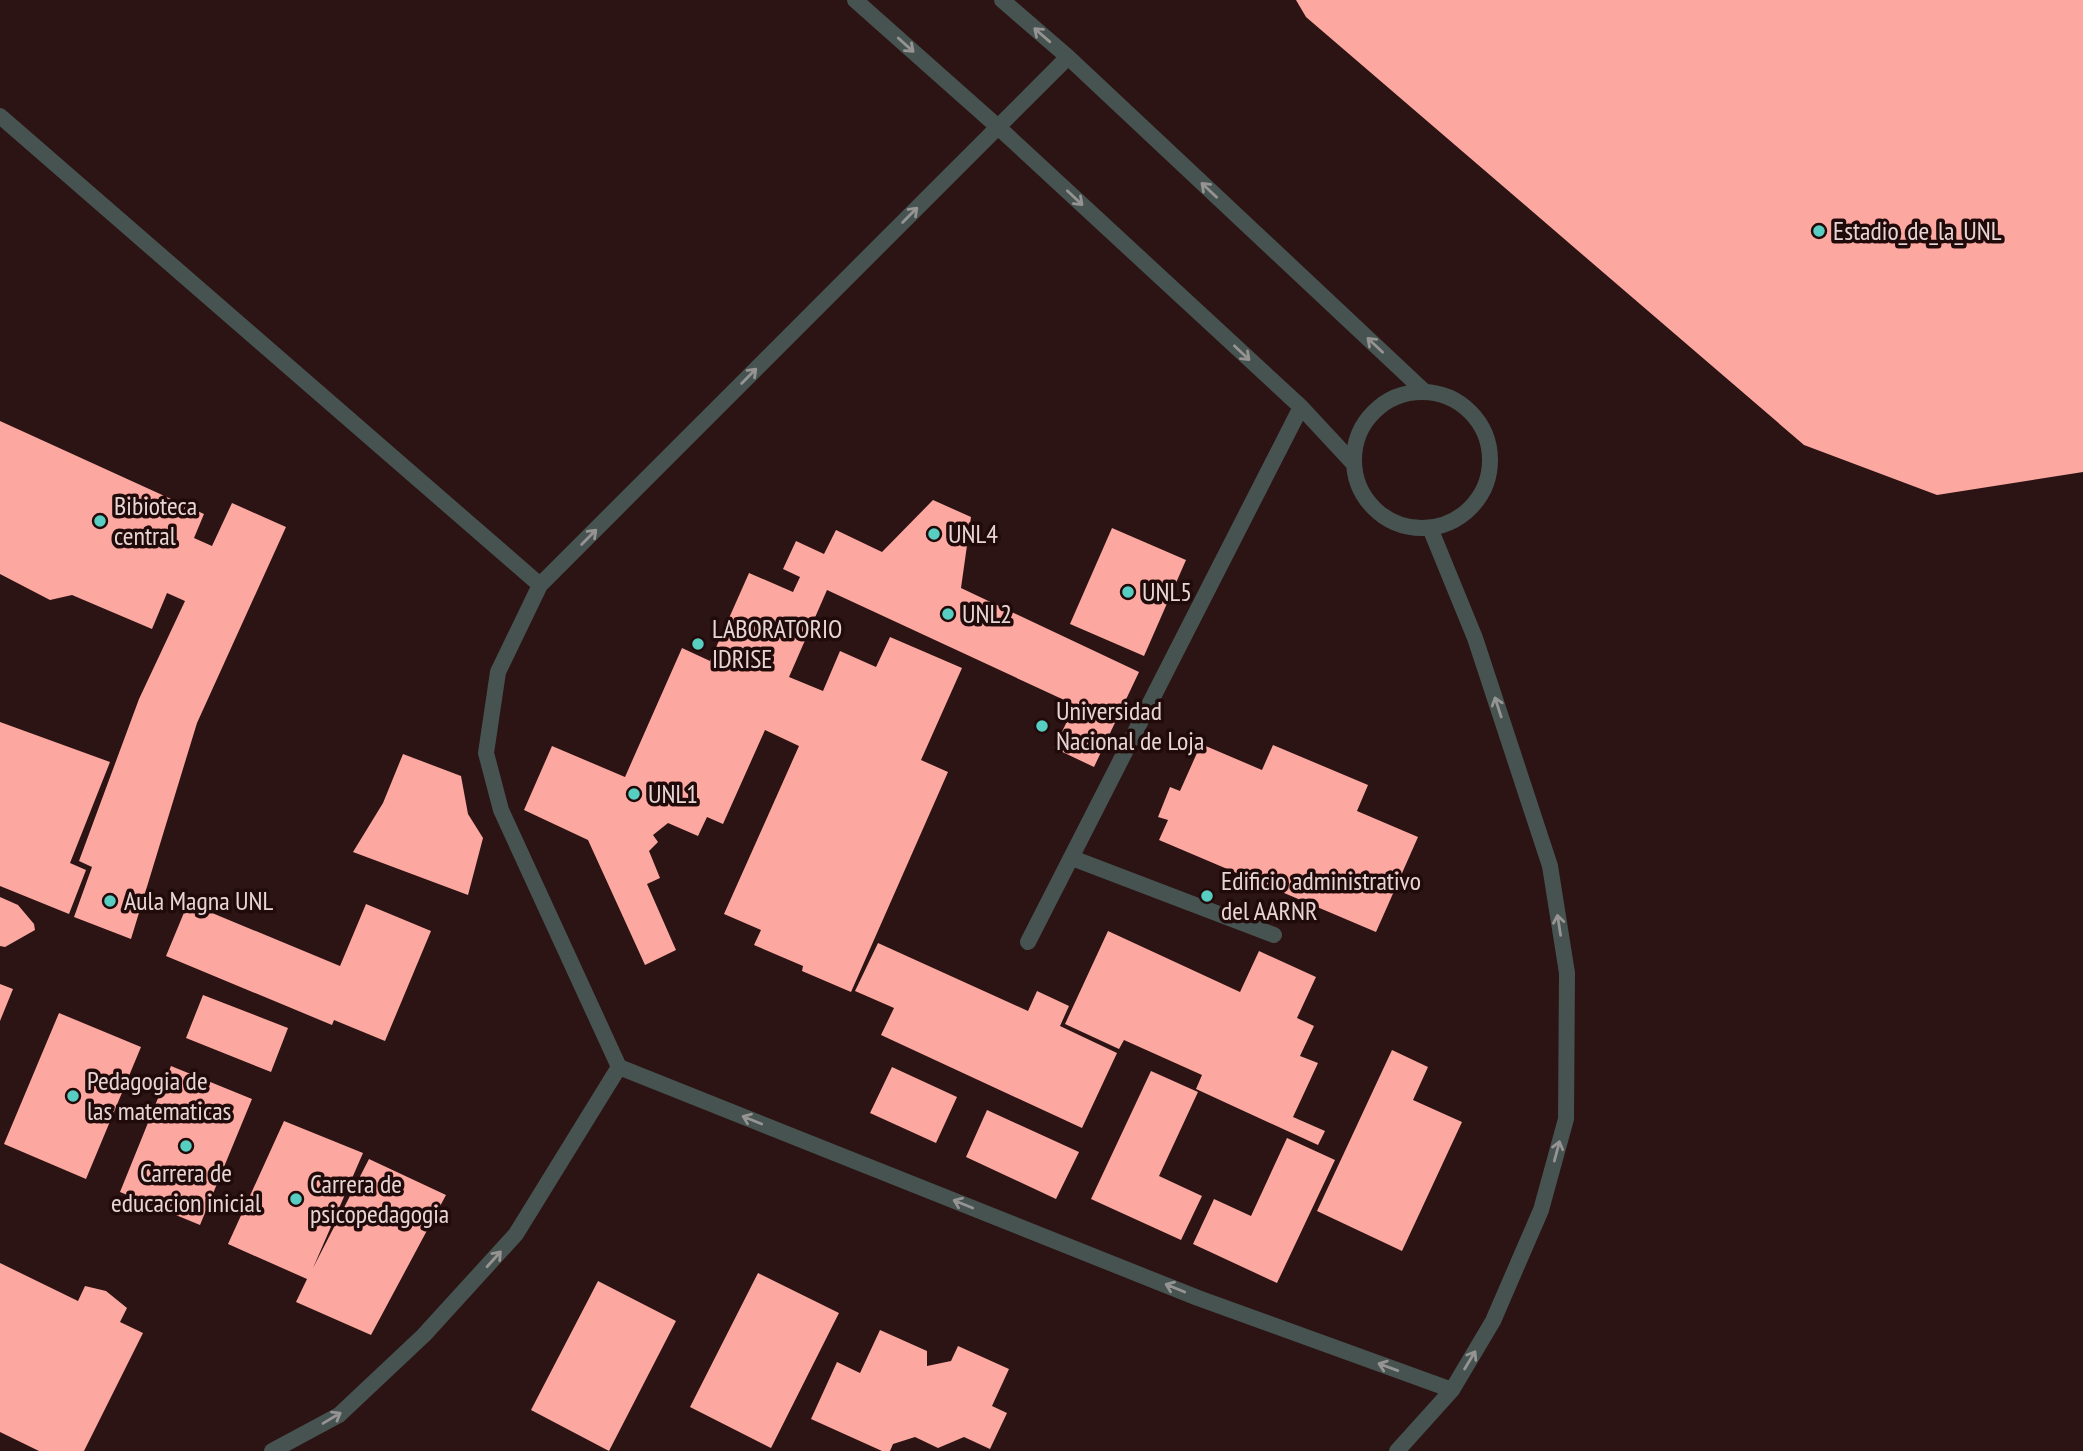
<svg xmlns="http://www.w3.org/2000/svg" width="2083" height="1451" font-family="'PT Sans Narrow',sans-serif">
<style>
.building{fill:#fda7a1}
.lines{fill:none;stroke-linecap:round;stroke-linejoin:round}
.service{stroke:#465351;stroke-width:16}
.oneway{stroke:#969493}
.poi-dot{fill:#57cec1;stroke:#210b0a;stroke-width:2.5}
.labels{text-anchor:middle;stroke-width:7;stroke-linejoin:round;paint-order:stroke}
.poi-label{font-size:26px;fill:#e7d6d5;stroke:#210b0a;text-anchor:start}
</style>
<rect width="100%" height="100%" fill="#2b1413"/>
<path class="building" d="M 1296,0 L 2083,0 L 2083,472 L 1937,495 L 1804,445 L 1306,17 Z
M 0,421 L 204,514 L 194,538 L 212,546 L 232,503 L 286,527 L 197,723 L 131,939 L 74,917 L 92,867 L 79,861 L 139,699 L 185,601 L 167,593 L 152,629 L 72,595 L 50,600 L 0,574 Z
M 933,500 L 971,517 L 961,588 L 1139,672 L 1094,767 L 1054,748 L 1075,705 L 827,590 L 789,677 L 823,691 L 840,651 L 876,667 L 890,637 L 962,668 L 921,760 L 948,772 L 851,992 L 802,971 L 803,966 L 754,945 L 761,930 L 724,914 L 799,746 L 765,730 L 723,824 L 707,817 L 698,836 L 668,823 L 653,835 L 658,842 L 649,851 L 660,878 L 647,884 L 676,950 L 645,965 L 588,840 L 524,810 L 552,746 L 625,777 L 682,648 L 710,661 L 749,573 L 793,592 L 800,577 L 783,569 L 796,541 L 824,554 L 836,530 L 882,552 Z
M 1112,528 L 1186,560 L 1144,656 L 1070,624 Z
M 0,722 L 110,762 L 70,863 L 86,870 L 69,914 L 0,886 Z
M 1201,744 L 1262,770 L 1273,745 L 1368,785 L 1357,811 L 1418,837 L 1376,932 L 1159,840 L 1168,820 L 1158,817 L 1170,787 L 1180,791 Z
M 403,754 L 461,776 L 468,814 L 483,838 L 468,895 L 353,852 L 383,803 Z
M 0,897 L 18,905 L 34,924 L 35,930 L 5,947 L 0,946 Z
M 188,903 L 340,966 L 366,904 L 431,931 L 385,1041 L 334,1020 L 332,1025 L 166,956 Z
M 1108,931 L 1240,992 L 1259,951 L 1316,977 L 1297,1018 L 1314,1026 L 1300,1056 L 1318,1063 L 1293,1117 L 1325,1131 L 1318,1145 L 1196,1089 L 1202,1075 L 1124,1040 L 1119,1049 L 1065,1024 Z
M 878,943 L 1028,1011 L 1037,991 L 1069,1006 L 1060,1026 L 1117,1053 L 1082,1128 L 881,1035 L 894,1008 L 855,991 Z
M 0,984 L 13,989 L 0,1021 Z
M 203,995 L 288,1028 L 271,1072 L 186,1038 Z
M 59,1013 L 141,1047 L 86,1179 L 4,1144 Z
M 1392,1050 L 1428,1067 L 1413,1100 L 1462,1122 L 1402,1251 L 1317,1211 Z
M 171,1066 L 252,1099 L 200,1225 L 120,1192 Z
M 892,1067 L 957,1097 L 936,1143 L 870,1113 Z
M 1151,1071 L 1198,1092 L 1159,1176 L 1202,1196 L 1181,1240 L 1091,1199 Z
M 987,1110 L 1079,1152 L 1056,1199 L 966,1157 Z
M 284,1121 L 363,1153 L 313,1268 L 369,1159 L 446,1195 L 371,1335 L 296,1302 L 307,1279 L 228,1244 Z
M 1287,1138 L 1335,1160 L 1277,1283 L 1193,1244 L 1214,1199 L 1251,1216 Z
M 0,1263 L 78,1301 L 85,1286 L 106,1291 L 127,1308 L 120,1322 L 143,1333 L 84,1451 L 39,1451 L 0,1432 Z
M 758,1273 L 839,1313 L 771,1448 L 690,1407 Z
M 598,1281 L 676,1321 L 609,1451 L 531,1410 Z
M 880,1330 L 927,1351 L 927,1366 L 951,1361 L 958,1346 L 1009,1369 L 992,1406 L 1007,1413 L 990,1449 L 964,1437 L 938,1448 L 915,1437 L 893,1444 L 890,1451 L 882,1451 L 811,1419 L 837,1362 L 860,1373 Z"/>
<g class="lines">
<path class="service" d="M 855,0 L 998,127 L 1301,407 L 1353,463
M 1002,0 L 1068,57 L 1425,392
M 1068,57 L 540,585 L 498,672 L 486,753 L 501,810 L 619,1067 L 1198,1298 L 1452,1390
M 0,116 L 540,585
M1354 460a68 68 0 1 1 136 0a68 68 0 1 1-136 0Z
M 1072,858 L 1274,935
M 1028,942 L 1301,407
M 272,1451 L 339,1415 L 424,1335 L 516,1234 L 619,1067
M 1397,1451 L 1452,1390 L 1493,1321 L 1541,1210 L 1566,1119 L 1567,973 L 1550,866 L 1475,638 L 1430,528"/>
</g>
<defs><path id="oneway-shaft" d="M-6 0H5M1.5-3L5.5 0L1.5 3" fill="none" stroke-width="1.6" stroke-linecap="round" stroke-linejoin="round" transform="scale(1.75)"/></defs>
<g class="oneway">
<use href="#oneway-shaft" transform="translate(1042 35) rotate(-139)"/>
<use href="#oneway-shaft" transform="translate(906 45) rotate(42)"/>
<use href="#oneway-shaft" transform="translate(1209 190) rotate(-137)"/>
<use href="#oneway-shaft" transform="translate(1075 198) rotate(43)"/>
<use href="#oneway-shaft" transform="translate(910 215) rotate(-45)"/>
<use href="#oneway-shaft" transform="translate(1375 345) rotate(-137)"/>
<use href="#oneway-shaft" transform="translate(1242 353) rotate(43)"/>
<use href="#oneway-shaft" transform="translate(749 376) rotate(-45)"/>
<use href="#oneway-shaft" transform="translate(589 537) rotate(-45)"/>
<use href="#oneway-shaft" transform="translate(1498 707) rotate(-108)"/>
<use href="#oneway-shaft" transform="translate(1559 925) rotate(-99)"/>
<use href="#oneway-shaft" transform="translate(752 1120) rotate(-158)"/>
<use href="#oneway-shaft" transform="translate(1557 1151) rotate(-75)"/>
<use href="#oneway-shaft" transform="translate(963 1204) rotate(-158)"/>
<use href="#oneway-shaft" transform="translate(494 1259) rotate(-48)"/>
<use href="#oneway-shaft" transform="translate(1175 1288) rotate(-158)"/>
<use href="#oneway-shaft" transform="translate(1470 1360) rotate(-59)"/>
<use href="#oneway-shaft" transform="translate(1388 1367) rotate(-160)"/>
<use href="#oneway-shaft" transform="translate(332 1418) rotate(-31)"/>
</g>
<g class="poi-dot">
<circle cx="1819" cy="231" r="7"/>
<circle cx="100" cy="521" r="7"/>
<circle cx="934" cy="534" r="7"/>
<circle cx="1128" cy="592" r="7"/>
<circle cx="948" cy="614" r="7"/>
<circle cx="698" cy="644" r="7"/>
<circle cx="1042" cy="726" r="7"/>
<circle cx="634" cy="794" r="7"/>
<circle cx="1207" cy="896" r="7"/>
<circle cx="110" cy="901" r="7"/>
<circle cx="73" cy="1096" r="7"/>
<circle cx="186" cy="1146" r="7"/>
<circle cx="296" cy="1199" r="7"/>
</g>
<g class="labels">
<g class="poi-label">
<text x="1833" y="240">Estadio_de_la_UNL</text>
<text x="114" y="515">Bibioteca<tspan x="114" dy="30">central</tspan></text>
<text x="948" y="543">UNL4</text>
<text x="1142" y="601">UNL5</text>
<text x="962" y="623">UNL2</text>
<text x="712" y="638">LABORATORIO<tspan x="712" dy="30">IDRISE</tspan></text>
<text x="1056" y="720">Universidad<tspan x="1056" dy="30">Nacional de Loja</tspan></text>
<text x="648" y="803">UNL1</text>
<text x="1221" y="890">Edificio administrativo<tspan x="1221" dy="30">del AARNR</tspan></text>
<text x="124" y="910">Aula Magna UNL</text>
<text x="87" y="1090">Pedagogia de<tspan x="87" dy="30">las matematicas</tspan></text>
<text x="186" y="1182" text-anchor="middle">Carrera de<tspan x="186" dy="30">educacion inicial</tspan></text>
<text x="310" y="1193">Carrera de<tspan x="310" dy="30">psicopedagogia</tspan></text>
</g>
</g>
</svg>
